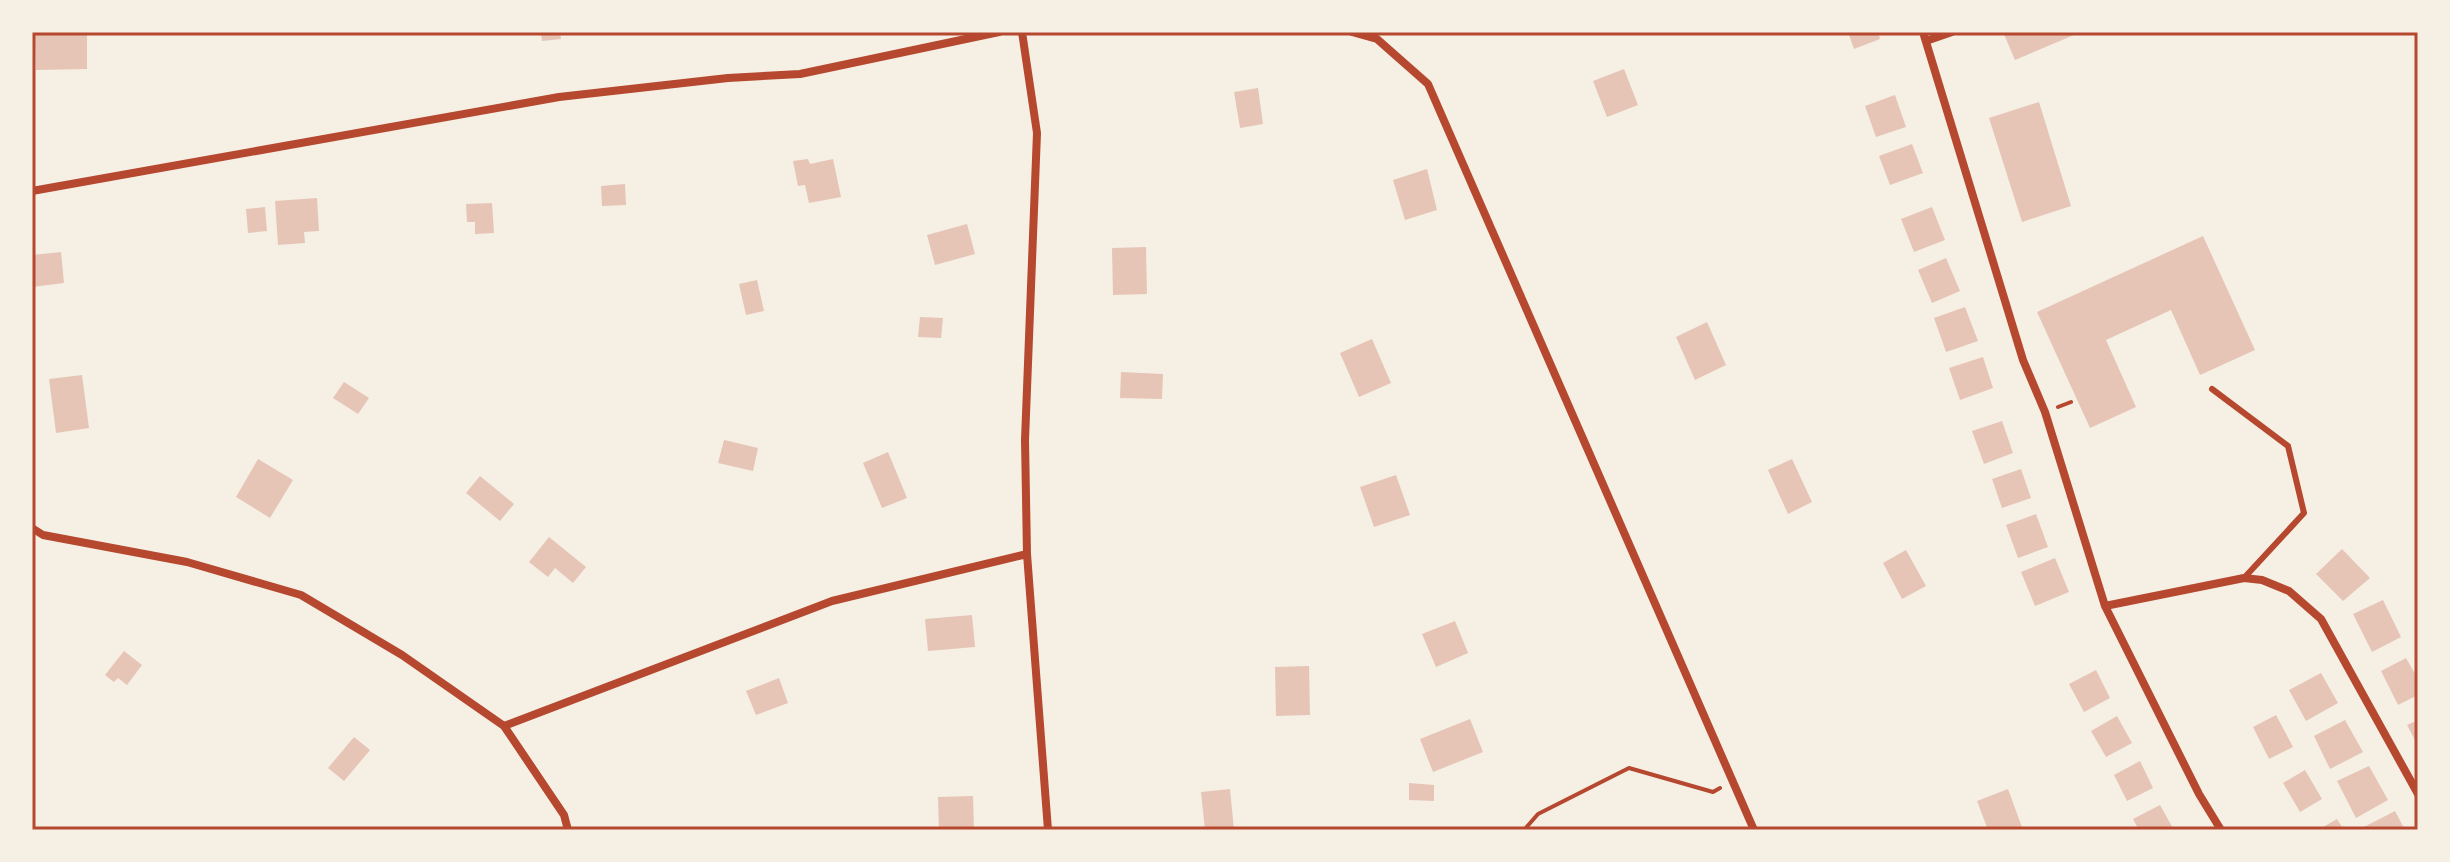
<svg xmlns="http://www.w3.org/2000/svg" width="2450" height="862" font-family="Arial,sans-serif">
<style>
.building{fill:#e6c5b7}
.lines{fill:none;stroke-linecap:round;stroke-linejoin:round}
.path{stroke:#b5482f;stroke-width:4}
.service{stroke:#b5482f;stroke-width:6}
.minor{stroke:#b5482f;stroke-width:8}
.neatline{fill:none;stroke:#b5482f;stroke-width:3}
</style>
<rect width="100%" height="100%" fill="#f6efe4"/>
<path class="building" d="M 541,32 L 560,32 L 561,39 L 542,41 Z
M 1848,32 L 1878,32 L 1880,39 L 1854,49 Z
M 2003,32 L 2081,32 L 2015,60 Z
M 87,33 L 87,69 L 36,70 L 35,34 Z
M 1624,69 L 1638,105 L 1607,117 L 1593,81 Z
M 1258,88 L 1263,124 L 1240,128 L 1234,92 Z
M 1895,95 L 1906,127 L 1876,137 L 1865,106 Z
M 2039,102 L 2071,206 L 2022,222 L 1989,118 Z
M 1912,144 L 1923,173 L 1890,185 L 1879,156 Z
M 808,159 L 810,164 L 833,159 L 841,197 L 809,203 L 805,185 L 798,186 L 793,161 Z
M 1427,169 L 1437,210 L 1405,220 L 1393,180 Z
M 625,184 L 626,205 L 602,206 L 601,186 Z
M 317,198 L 319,231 L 304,232 L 305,243 L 278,245 L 275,201 Z
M 492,203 L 494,233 L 475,234 L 475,222 L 467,222 L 466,204 Z
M 265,207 L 267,231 L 248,233 L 246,209 Z
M 1932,207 L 1945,240 L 1914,252 L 1901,219 Z
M 967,224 L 975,254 L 935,265 L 927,235 Z
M 2203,236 L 2255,350 L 2200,375 L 2171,310 L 2106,340 L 2136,407 L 2090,428 L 2037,312 Z
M 1146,247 L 1147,294 L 1113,295 L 1112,248 Z
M 61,252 L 64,283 L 32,287 L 32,255 Z
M 1946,258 L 1960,291 L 1932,303 L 1918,270 Z
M 757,280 L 764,311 L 746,315 L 739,284 Z
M 1965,307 L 1978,341 L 1946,352 L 1934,318 Z
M 920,317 L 943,318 L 941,338 L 918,337 Z
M 1707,322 L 1726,365 L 1695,380 L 1676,337 Z
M 1372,339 L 1391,383 L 1359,397 L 1340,353 Z
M 1983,357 L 1993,388 L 1960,400 L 1949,368 Z
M 1121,372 L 1163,374 L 1162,399 L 1120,398 Z
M 82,375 L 89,428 L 56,433 L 49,379 Z
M 344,382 L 369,398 L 358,414 L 333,398 Z
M 2002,421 L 2013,453 L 1984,464 L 1972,431 Z
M 724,440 L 758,448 L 753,471 L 718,463 Z
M 888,452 L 907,498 L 882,508 L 863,463 Z
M 258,459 L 293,480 L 270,518 L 236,497 Z
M 1792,459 L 1812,502 L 1788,514 L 1768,470 Z
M 2021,469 L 2031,498 L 2002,508 L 1992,479 Z
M 1396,475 L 1410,515 L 1374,527 L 1360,487 Z
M 480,476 L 514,504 L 500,521 L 466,493 Z
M 2036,514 L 2048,547 L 2018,558 L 2006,525 Z
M 549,537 L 586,567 L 573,583 L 555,568 L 548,577 L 529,562 Z
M 2342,549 L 2370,578 L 2343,601 L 2316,574 Z
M 1906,550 L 1926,586 L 1902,599 L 1883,563 Z
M 2055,558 L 2069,592 L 2035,606 L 2021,572 Z
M 2383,600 L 2401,637 L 2372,652 L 2353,614 Z
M 972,615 L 975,647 L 928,651 L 925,619 Z
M 1455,621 L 1468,653 L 1436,667 L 1422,634 Z
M 124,651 L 142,665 L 127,685 L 118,678 L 114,682 L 105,675 Z
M 2406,658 L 2418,679 L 2418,695 L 2398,705 L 2381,671 Z
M 1309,666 L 1310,715 L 1276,716 L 1275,667 Z
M 2096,670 L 2110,698 L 2084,712 L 2069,684 Z
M 2321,673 L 2338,703 L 2306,721 L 2289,690 Z
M 779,678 L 788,703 L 756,715 L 746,691 Z
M 2276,715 L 2293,747 L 2269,759 L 2253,727 Z
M 2117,716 L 2132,743 L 2106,757 L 2091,731 Z
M 1470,719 L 1483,752 L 1433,772 L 1420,739 Z
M 2345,720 L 2363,752 L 2330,769 L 2314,736 Z
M 2418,720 L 2418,746 L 2407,725 Z
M 354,737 L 370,750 L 344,781 L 328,768 Z
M 2140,761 L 2153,788 L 2127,801 L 2114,775 Z
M 2369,766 L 2388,800 L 2356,818 L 2337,781 Z
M 2305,770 L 2322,799 L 2300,812 L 2283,783 Z
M 1409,783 L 1434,785 L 1434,801 L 1409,800 Z
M 1230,789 L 1234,830 L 1205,830 L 1201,792 Z
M 2008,789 L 2023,830 L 1988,830 L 1977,801 Z
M 973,796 L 974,830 L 939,830 L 938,797 Z
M 2160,805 L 2174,830 L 2139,830 L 2133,819 Z
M 2395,811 L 2405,830 L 2363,830 L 2362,828 Z
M 2337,819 L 2344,830 L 2318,830 Z"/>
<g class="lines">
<path class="path" d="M 2058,407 L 2071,402
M 1524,830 L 1538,814 L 1629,768 L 1713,792 L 1720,788"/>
<path class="service" d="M 2212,389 L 2288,446 L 2304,513 L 2244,578"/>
<path class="minor" d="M 1022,32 L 1037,133 L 1025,440 L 1027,554 L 1048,830
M 1352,32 L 1377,39 L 1428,84 L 1754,830
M 1923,32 L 2023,360 L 2045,412 L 2105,606 L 2199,794 L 2221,830
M 1926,41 L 1952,32
M 32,191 L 559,97 L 728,78 L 800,74 L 999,32
M 32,528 L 43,535 L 187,562 L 301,595 L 402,655 L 504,726 L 564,815 L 568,830
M 2105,606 L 2244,578 L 2262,580 L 2289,591 L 2321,619 L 2418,794
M 504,726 L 832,601 L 1027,554"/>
</g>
<rect width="2450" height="862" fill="none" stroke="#f6efe4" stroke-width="68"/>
<rect x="34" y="34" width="2382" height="794" class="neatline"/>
</svg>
